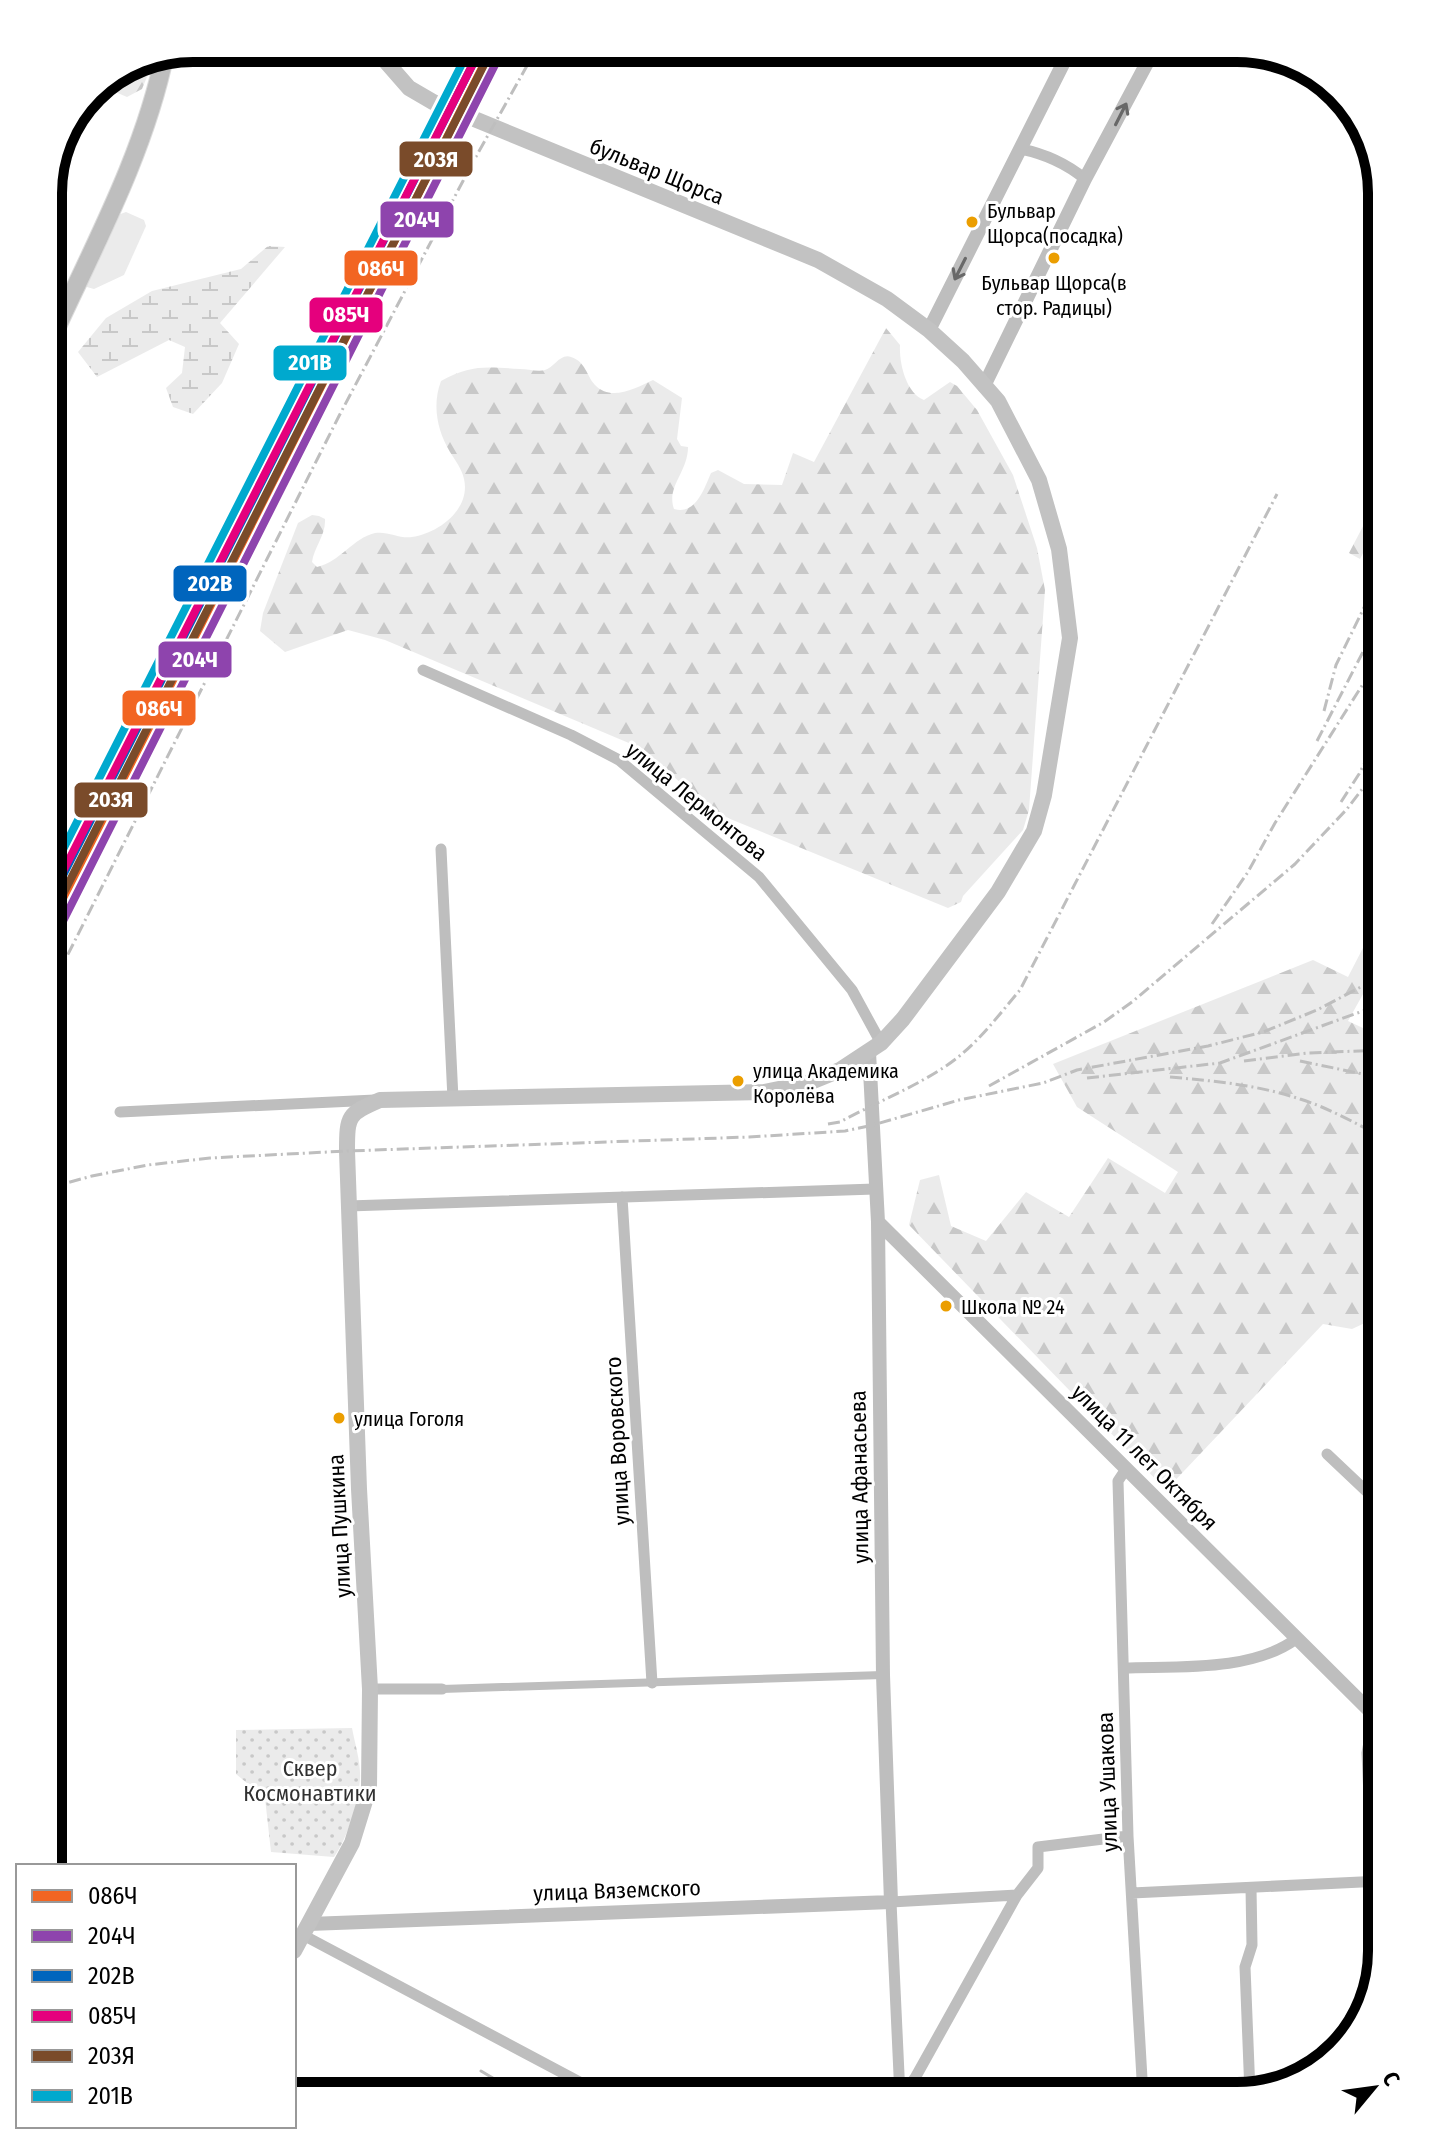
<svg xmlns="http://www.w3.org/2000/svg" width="1430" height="2144" font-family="'Fira Sans Condensed',sans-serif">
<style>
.grass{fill:#ebebeb}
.forest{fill:url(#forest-firs)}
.wetland{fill:url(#wetland-marsh)}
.park{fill:url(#park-dots)}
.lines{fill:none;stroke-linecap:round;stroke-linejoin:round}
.stream{stroke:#bdbdbd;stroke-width:3}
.primary-casing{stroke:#dbdbdb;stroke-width:20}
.pedestrian{stroke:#bebebe;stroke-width:8}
.minor{stroke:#bebebe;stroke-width:11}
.tertiary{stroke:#bebebe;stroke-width:14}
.secondary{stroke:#c2c2c2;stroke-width:16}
.primary{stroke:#bebebe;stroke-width:18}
.rail{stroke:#bebebe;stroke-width:3;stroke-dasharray:12 4 2 4;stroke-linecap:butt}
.rail-1-casing{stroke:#fff;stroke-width:14}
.rail-2-casing{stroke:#fff;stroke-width:14}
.rail-3-casing{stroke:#fff;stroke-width:14}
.rail-4-casing{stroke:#fff;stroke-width:14}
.rail-5-casing{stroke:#fff;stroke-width:14}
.rail-6-casing{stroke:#fff;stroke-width:14}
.rail-1{stroke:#f26522;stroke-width:8}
.rail-2{stroke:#8e44ad;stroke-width:8}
.rail-3{stroke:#0065bd;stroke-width:8}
.rail-4{stroke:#e5007d;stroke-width:8}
.rail-5{stroke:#7a4b2a;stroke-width:8}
.rail-6{stroke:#00a9ce;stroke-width:8}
.oneway{stroke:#686868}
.bus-dot{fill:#eb9e00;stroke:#fff;stroke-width:3}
.labels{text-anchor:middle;stroke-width:6;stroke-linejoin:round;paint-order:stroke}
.bus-label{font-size:20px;fill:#000;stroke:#fff;text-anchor:start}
.street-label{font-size:22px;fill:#000;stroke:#fff}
.park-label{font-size:22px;fill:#313131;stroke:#fff}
.rim{fill:none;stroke:#000;stroke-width:10}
.line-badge{stroke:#fff;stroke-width:3}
.badge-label{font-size:22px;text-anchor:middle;font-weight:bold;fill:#fff}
</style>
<defs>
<pattern id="forest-firs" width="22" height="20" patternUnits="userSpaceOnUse" patternTransform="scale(2)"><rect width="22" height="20" fill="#ebebeb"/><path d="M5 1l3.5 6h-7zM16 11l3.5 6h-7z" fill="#c8c8c8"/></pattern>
<pattern id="wetland-marsh" width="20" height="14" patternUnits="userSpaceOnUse" patternTransform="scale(2)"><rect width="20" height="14" fill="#ebebeb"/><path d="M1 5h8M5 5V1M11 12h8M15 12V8" fill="none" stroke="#c8c8c8"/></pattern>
<pattern id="park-dots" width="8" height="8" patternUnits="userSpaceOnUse" patternTransform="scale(2)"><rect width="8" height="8" fill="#ebebeb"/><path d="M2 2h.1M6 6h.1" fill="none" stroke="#c8c8c8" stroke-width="1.8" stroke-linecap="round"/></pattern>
</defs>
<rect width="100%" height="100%" fill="#fff"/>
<path class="grass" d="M 126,212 L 144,220 L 146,226 L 124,275 L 94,289 L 87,287 L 84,282 L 115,216 Z"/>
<path class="forest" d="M 156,55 L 142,89 L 127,97 L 99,85 L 138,59 Z
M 886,328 L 900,345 C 899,363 906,393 924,400 L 950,382 L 957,386 L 977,410 L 1013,475 L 1037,548 L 1045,590 L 1029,810 L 1023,830 L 963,896 L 961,902 L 948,908 L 713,812 L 643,749 L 385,640 L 348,630 L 285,652 L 260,631 L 263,613 L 298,523 L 312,515 L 319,516 L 325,519 C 326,535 314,547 312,562 L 317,567 C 340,562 353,538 375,533 C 388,531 400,539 412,537 C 439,533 471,509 464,479 C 462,469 455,460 450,452 C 437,430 432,405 441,381 C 472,364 486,367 520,369 C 527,369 538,372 545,370 C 554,368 560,353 571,357 C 586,362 586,375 595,385 C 611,402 636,388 653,380 L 682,398 L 677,439 L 681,446 L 688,447 C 688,472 666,487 674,509 C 696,515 704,489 711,473 L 718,470 L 744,484 L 782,485 L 793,453 L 814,462 Z
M 1382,490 L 1382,517 L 1360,559 L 1349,553 Z
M 1382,911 L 1382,960 L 1348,1021 L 1382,1037 L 1382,1315 L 1352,1329 L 1323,1324 L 1166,1490 L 909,1225 L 920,1180 L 939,1175 L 951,1226 L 986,1241 L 1026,1192 L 1069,1217 L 1108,1158 L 1165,1193 L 1178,1172 L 1077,1107 L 1053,1064 L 1313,960 L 1348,977 Z"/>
<path class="wetland" d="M 268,246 L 285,247 L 220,323 L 239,344 L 222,383 L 193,414 L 173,407 L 166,388 L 182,373 L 185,347 L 169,340 L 97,377 L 78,352 L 106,318 L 152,291 L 241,269 Z"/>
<path class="park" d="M 352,1728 C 355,1744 361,1763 360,1779 C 358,1804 348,1837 334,1857 L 271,1852 L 265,1798 L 236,1774 L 236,1730 Z"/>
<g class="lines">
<path class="stream" d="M 481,2071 L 523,2096"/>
<g class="primary-casing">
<path id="primary" d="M 48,346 C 91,251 144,156 165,53"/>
</g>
<path class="pedestrian" d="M 442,1689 L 883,1675"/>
<path class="minor" d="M 1021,149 C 1045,154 1067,164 1085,179
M 423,670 L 571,735 L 619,760 L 759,877 L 852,990 L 881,1043
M 441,849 L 453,1099
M 120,1112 L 375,1100
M 622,1197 L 652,1683
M 348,1206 L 875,1189
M 1327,1454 L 1382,1506
M 1126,1469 L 1118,1481 L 1128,1836 L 1143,2096
M 1124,1668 C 1177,1666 1251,1672 1296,1639
M 370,1689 L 442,1689
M 1132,1893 L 1382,1881
M 1017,1895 L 1038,1868 L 1038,1847 L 1128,1836
M 303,1935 L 606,2096
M 1377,1970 L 1367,1753 L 1374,1716 L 1382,1707
M 1250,2093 L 1245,1967 L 1252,1945 L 1251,1888
M 900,2096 L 891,1902 L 1017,1895 L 915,2078 L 901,2096"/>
<path class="tertiary" d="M 929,330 L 1071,48
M 984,386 L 1085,179 L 1155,48
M 878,1222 L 1382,1723
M 309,1924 L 891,1902 L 883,1675 L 878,1222 L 869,1052"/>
<path class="secondary" d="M 294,1951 L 352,1843 L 369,1788 L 370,1689 L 359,1489 L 347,1151 C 347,1115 348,1114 380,1100 L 764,1092 L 808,1083 L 840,1070 L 881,1043 L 903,1019 L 998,892 L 1034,831 L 1044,795 L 1070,638 L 1059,549 L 1039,480 L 998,401 L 963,361 L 929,330 L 887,299 L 818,260 L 433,102 L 409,88 L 374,48"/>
<use href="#primary" class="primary"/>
<path class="rail" d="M 1324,711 L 1336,665 L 1375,585
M 1317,741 L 1382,615
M 1341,802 L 1359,774 L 1382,730
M 1212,924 L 1248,872 L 1275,823 L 1382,654
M 48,994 L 339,416 L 473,162 L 537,48
M 1244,1061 L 1308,1053 L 1382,1050
M 1300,1061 L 1382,1078
M 1170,1077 C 1215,1081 1258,1085 1300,1099 C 1326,1107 1351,1121 1375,1133
M 1087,1078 L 1220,1063 L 1382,1004
M 989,1086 L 1104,1022 L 1132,1002 L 1295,864 L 1347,809 L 1382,763
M 828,1124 L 840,1122 C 875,1103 913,1088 946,1066 C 976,1046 997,1017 1020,990 L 1277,494
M 48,1188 L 92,1176 L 148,1165 L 210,1158 L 347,1151 L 749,1137 L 845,1131 L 873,1125 L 959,1100 L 1043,1083 L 1077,1070 L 1208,1046 L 1263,1032 L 1317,1010 L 1374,980 L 1382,970"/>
<g class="rail-1-casing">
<path id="rail-1" d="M 48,928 L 492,48"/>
</g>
<g class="rail-2-casing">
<path id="rail-2" d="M 57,933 L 501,53"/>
</g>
<g class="rail-3-casing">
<path id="rail-3" d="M 48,905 L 481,48"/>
</g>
<g class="rail-4-casing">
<path id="rail-4" d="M 48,901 L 481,48"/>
</g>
<g class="rail-5-casing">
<path id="rail-5" d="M 57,906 L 490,53"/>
</g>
<g class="rail-6-casing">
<path id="rail-6" d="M 48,879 L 470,48"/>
</g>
<use href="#rail-1" class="rail-1"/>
<use href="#rail-2" class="rail-2"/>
<use href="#rail-3" class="rail-3"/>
<use href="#rail-4" class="rail-4"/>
<use href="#rail-5" class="rail-5"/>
<use href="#rail-6" class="rail-6"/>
</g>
<defs><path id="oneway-shaft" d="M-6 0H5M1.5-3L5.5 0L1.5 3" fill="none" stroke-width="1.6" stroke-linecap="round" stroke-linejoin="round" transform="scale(2)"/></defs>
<g class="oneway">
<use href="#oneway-shaft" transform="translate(1121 114) rotate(-63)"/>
<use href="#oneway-shaft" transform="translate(960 269) rotate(117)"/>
</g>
<g class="bus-dot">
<circle cx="972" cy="222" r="7"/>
<circle cx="1054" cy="258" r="7"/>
<circle cx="738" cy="1081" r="7"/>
<circle cx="946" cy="1306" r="7"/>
<circle cx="339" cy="1418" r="7"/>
</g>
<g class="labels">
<g class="bus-label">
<text x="987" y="218">Бульвар<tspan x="987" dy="25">Щорса(посадка)</tspan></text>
<text x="1054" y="290" text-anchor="middle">Бульвар Щорса(в<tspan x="1054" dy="25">стор. Радицы)</tspan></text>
<text x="753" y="1078">улица Академика<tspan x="753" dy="25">Королёва</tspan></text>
<text x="961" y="1314">Школа № 24</text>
<text x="354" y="1426">улица Гоголя</text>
</g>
<g class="street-label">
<text transform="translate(657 171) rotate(22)" y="8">бульвар Щорса</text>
<text transform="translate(697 801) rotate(39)" y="8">улица Лермонтова</text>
<text transform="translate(617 1441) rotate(-93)" y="8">улица Воровского</text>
<text transform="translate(1145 1457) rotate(45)" y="8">улица 11 лет Октября</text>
<text transform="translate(859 1477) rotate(-91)" y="8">улица Афанасьева</text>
<text transform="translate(339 1526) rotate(-93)" y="8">улица Пушкина</text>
<text transform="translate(1107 1782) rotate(-92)" y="8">улица Ушакова</text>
<text transform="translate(617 1890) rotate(-2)" y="8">улица Вяземского</text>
</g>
<g class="park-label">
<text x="310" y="1776">Сквер<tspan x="310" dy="25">Космонавтики</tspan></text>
</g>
</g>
<path d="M0 0H1430V2144H0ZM193 62H1237A131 131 0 0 1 1368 193V1951A131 131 0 0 1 1237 2082H193A131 131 0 0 1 62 1951V193A131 131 0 0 1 193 62Z" fill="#fff" fill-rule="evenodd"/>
<path class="rim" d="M193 62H1237A131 131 0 0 1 1368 193V1951A131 131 0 0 1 1237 2082H193A131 131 0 0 1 62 1951V193A131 131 0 0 1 193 62Z"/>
<g class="line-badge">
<rect x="398" y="140" width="76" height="38" rx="8" fill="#7a4b2a"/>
<rect x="379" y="200" width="76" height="39" rx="8" fill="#8e44ad"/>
<rect x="343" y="249" width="76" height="38" rx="8" fill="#f26522"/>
<rect x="308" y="296" width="76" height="38" rx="8" fill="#e5007d"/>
<rect x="272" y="344" width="76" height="38" rx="8" fill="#00a9ce"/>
<rect x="172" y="564" width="76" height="39" rx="8" fill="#0065bd"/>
<rect x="157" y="640" width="76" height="39" rx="8" fill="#8e44ad"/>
<rect x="121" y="689" width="76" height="38" rx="8" fill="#f26522"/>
<rect x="73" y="781" width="76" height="38" rx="8" fill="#7a4b2a"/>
</g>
<g class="badge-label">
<text x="436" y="167">203Я</text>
<text x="417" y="227">204Ч</text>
<text x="381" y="276">086Ч</text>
<text x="346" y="322">085Ч</text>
<text x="310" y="370">201В</text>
<text x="210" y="591">202В</text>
<text x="195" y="667">204Ч</text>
<text x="159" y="716">086Ч</text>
<text x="111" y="807">203Я</text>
</g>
<rect x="16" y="1864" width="280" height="264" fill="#ffffff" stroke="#999999" stroke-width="2"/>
<rect x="32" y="1890" width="40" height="12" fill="#f26522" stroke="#999999" stroke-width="2"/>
<text x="88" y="1904" font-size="24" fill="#000000">086Ч</text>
<rect x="32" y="1930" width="40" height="12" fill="#8e44ad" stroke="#999999" stroke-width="2"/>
<text x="88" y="1944" font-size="24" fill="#000000">204Ч</text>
<rect x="32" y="1970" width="40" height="12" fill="#0065bd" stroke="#999999" stroke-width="2"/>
<text x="88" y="1984" font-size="24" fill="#000000">202В</text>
<rect x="32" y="2010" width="40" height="12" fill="#e5007d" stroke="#999999" stroke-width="2"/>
<text x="88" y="2024" font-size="24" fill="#000000">085Ч</text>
<rect x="32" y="2050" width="40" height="12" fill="#7a4b2a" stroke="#999999" stroke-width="2"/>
<text x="88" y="2064" font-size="24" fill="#000000">203Я</text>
<rect x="32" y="2090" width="40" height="12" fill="#00a9ce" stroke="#999999" stroke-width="2"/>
<text x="88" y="2104" font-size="24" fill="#000000">201В</text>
<g transform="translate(1374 2088) rotate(61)" stroke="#ffffff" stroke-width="6" paint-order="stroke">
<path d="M0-6L14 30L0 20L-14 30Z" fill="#000000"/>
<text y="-12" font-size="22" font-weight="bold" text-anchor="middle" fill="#000000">С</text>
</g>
</svg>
